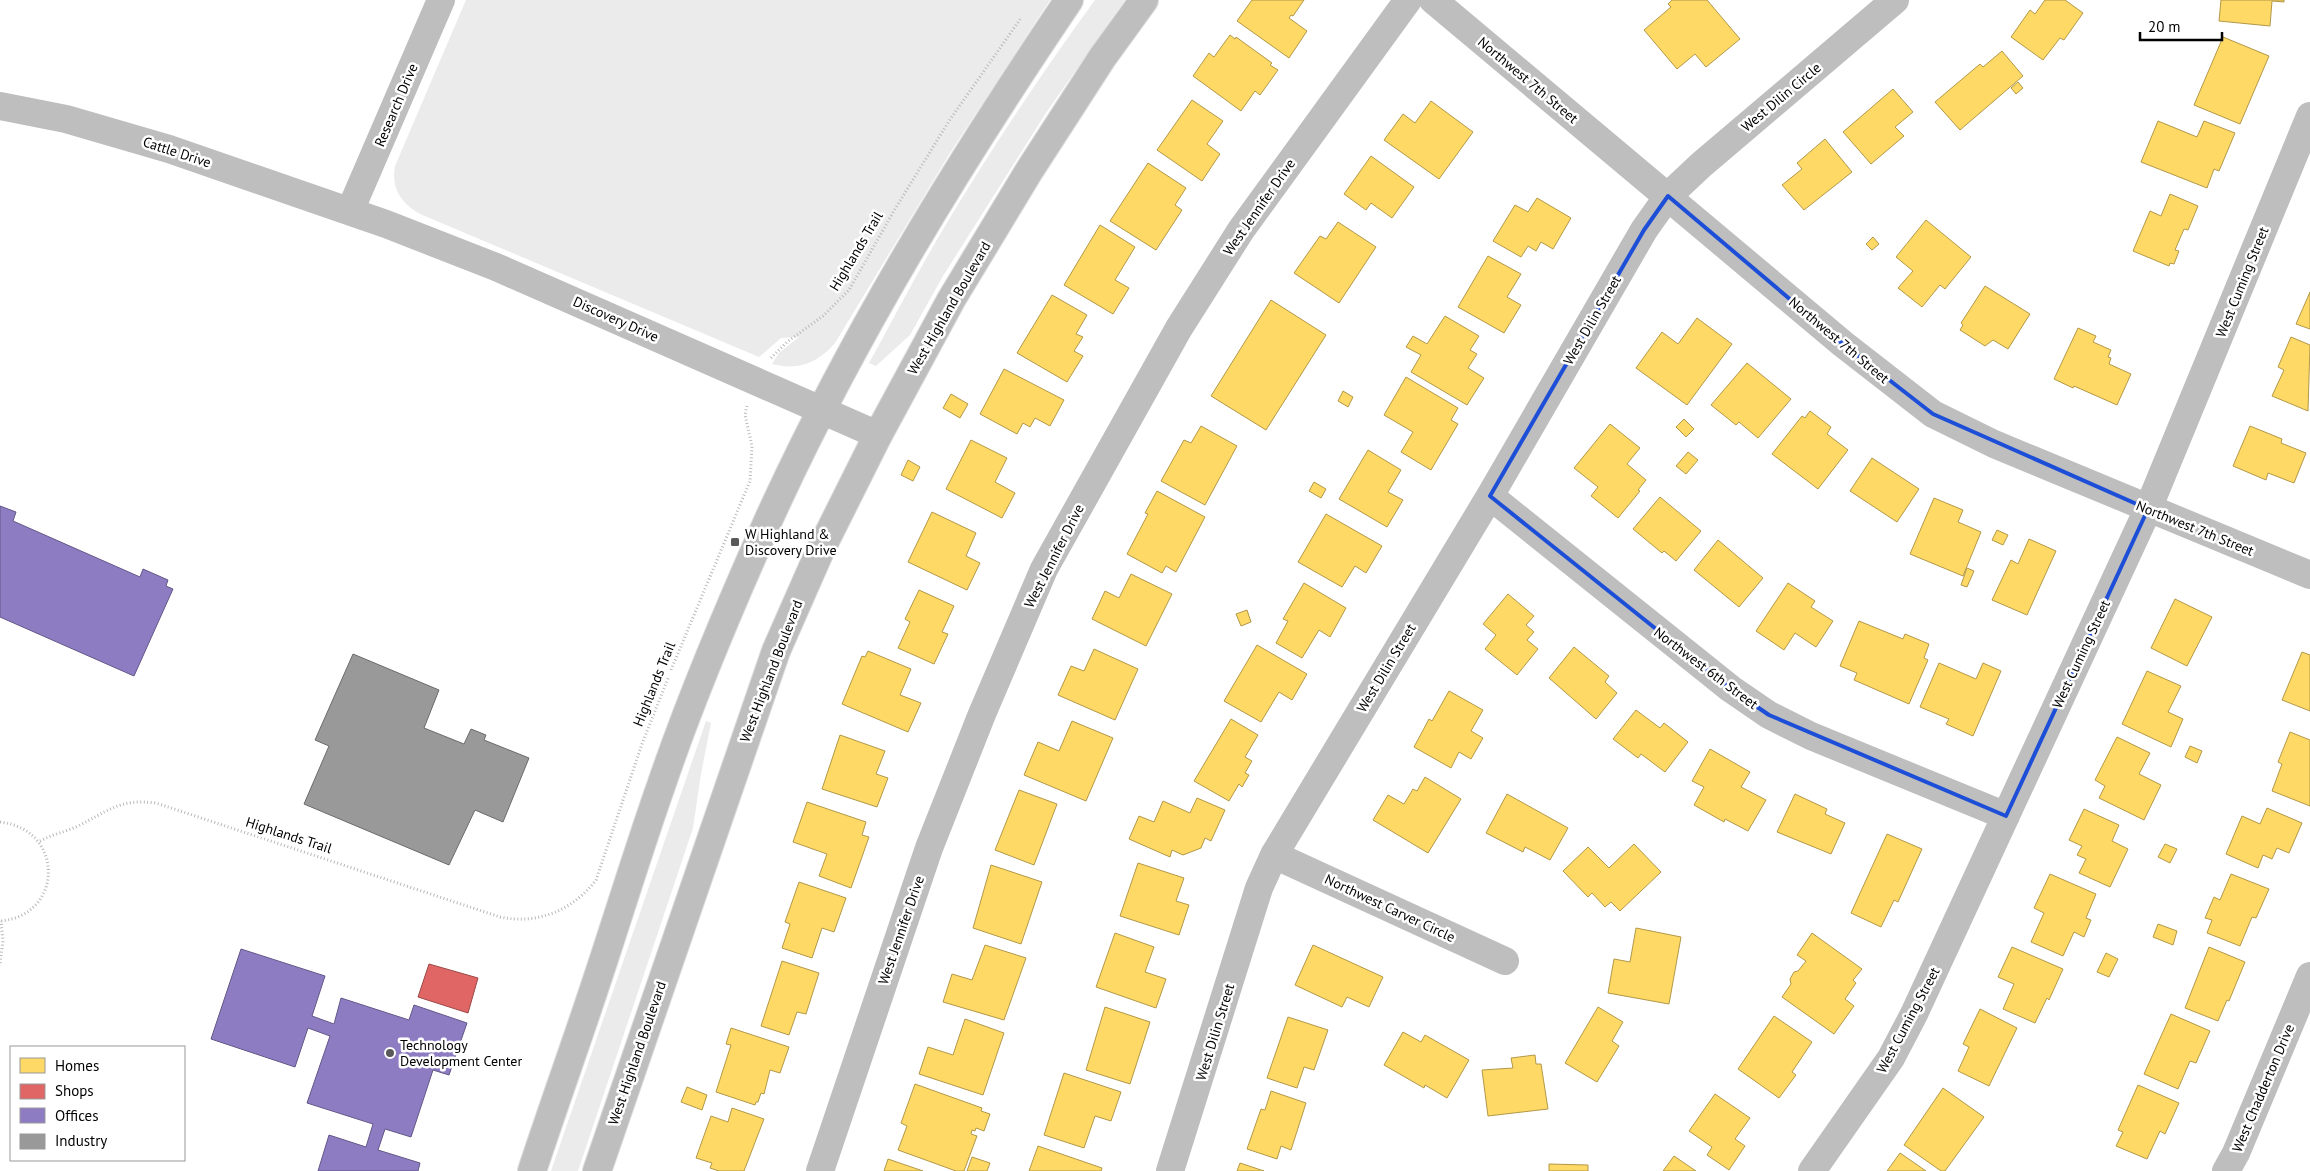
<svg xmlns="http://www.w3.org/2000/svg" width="2310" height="1171" font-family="'PT Sans',sans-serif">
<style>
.green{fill:#ebebeb}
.homes{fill:#ffd966;stroke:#b29847}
.shops{fill:#e06666;stroke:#9d4747}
.offices{fill:#8e7cc3;stroke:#635788}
.industry{fill:#999;stroke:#6b6b6b}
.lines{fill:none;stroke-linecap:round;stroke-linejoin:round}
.major-casing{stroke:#dbdbdb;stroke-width:30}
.path{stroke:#b9b9b9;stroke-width:3;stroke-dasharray:1 2.5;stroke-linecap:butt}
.minor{stroke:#bebebe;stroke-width:28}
.major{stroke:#bebebe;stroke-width:28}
.marked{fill:none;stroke:#1d4ed8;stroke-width:4;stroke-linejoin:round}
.poi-dot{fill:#595959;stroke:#fff;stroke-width:2}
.labels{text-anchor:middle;stroke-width:5;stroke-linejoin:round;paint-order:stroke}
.street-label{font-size:14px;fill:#000;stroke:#fff}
.poi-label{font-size:14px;fill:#000;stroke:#fff;text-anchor:start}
</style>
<rect width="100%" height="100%" fill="#fff"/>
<path class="green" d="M 466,0 L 1050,0 L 950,153 L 835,343 C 818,363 798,371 772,364 L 779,353 L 799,337 L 781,338 L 759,357 L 420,214 C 401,203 391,189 395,166 Z
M 1095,0 L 1125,0 L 1046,113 L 943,276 L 910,335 L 876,366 L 869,363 C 895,316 920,267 948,221 C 994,145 1043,71 1095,0 Z
M 706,721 L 711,723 L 701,774 L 693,828 L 578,1171 L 551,1171 Z"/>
<path class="homes" d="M 1252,0 L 1304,0 L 1293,16 L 1291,15 L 1289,18 L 1307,31 L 1289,58 L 1237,21 Z
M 1672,0 L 1707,0 L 1740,39 L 1706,67 L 1695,54 L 1677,69 L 1644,30 L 1671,7 L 1668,4 Z
M 2045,0 L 2065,0 L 2083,13 L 2064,40 L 2060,38 L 2043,60 L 2011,37 L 2030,10 L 2035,14 Z
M 2221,0 L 2284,0 L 2284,2 L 2272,1 L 2270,26 L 2219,21 Z
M 1230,35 L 1235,39 L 1236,37 L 1272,63 L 1270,65 L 1278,70 L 1260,95 L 1255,91 L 1241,111 L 1193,76 L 1209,53 L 1214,57 Z
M 2223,37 L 2269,56 L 2240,124 L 2194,105 Z
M 2002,51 L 2023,76 L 1960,130 L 1935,102 L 1980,64 L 1983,67 Z
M 2018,82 L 2023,88 L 2016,94 L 2011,88 Z
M 1893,89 L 1913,112 L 1895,127 L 1904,136 L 1871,164 L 1843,132 Z
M 1192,100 L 1223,121 L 1207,144 L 1220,154 L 1202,181 L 1157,150 Z
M 1431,101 L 1473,132 L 1439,179 L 1384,140 L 1403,114 L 1415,123 Z
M 2158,121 L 2197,137 L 2204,121 L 2235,133 L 2219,171 L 2214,169 L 2207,188 L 2141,162 Z
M 1825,139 L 1852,172 L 1804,210 L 1782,185 L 1802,169 L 1797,163 Z
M 1371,156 L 1414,187 L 1392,218 L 1371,203 L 1366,210 L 1344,194 Z
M 1148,163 L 1186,188 L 1175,205 L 1182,210 L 1156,250 L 1110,221 Z
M 2170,194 L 2198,206 L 2188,230 L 2184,229 L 2175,250 L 2179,251 L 2174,264 L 2170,263 L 2169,266 L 2133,251 L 2150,211 L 2161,216 Z
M 1537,198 L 1571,218 L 1553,249 L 1541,242 L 1536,251 L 1528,246 L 1521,257 L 1493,241 L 1515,205 L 1528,212 Z
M 1926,220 L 1971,257 L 1945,289 L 1940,285 L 1922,307 L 1898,288 L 1913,271 L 1896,257 Z
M 1338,222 L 1376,247 L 1339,303 L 1294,273 L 1320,236 L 1326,239 Z
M 1100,225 L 1135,247 L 1115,280 L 1129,288 L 1113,314 L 1064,285 Z
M 1873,237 L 1879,244 L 1872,250 L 1866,244 Z
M 1488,256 L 1521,274 L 1507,297 L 1521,305 L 1504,333 L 1458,307 Z
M 1985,286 L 2030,314 L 2008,349 L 1993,340 L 1985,346 L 1960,330 L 1963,325 L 1961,323 Z
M 2310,292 L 2310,329 L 2296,324 Z
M 1052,295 L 1087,315 L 1076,334 L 1083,337 L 1074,351 L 1083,356 L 1067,382 L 1017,353 Z
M 1271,300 L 1326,335 L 1266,430 L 1211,396 Z
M 1445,316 L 1479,336 L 1470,350 L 1477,354 L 1468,368 L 1484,378 L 1467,405 L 1411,372 L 1421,355 L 1406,347 L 1413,336 L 1427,344 Z
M 1697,318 L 1732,344 L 1687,405 L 1636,368 L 1662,332 L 1678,344 Z
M 2078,328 L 2096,336 L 2093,342 L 2111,350 L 2108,357 L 2111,358 L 2109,364 L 2131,374 L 2117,405 L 2074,386 L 2073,388 L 2054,379 Z
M 2291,337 L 2310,345 L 2308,411 L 2272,396 L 2284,370 L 2278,367 Z
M 1747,363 L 1791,399 L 1758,438 L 1739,422 L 1736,425 L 1711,405 Z
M 1004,369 L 1064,400 L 1050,426 L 1035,418 L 1030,427 L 1023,423 L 1017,434 L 980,414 Z
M 1406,377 L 1458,408 L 1451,420 L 1458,424 L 1431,470 L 1401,452 L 1413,432 L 1384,415 Z
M 1343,391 L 1353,397 L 1348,407 L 1338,401 Z
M 951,394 L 968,404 L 960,418 L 943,408 Z
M 1810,411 L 1831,427 L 1827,434 L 1848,450 L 1818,489 L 1772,454 L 1802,416 L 1805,418 Z
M 1684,419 L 1694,429 L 1686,437 L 1676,427 Z
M 1610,424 L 1640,448 L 1627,464 L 1646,480 L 1638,490 L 1640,491 L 1618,518 L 1591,496 L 1598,487 L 1574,468 Z
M 1201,426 L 1237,446 L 1205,505 L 1161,481 L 1184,440 L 1191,443 Z
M 2250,426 L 2282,439 L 2281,443 L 2306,453 L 2294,483 L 2268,473 L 2266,480 L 2233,466 Z
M 971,440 L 1007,458 L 995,482 L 1015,493 L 1002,518 L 946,489 Z
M 1368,450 L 1401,470 L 1388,492 L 1403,500 L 1387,527 L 1339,499 Z
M 1688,452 L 1698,460 L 1686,474 L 1676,466 Z
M 1872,458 L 1919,489 L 1897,522 L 1850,491 Z
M 908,460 L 920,467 L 913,481 L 901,475 Z
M 1314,482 L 1326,489 L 1321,498 L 1309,491 Z
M 1157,491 L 1205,517 L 1176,572 L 1166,566 L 1162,573 L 1127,554 L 1148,514 L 1145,513 Z
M 1660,497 L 1701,531 L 1676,561 L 1664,551 L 1662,553 L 1633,529 Z
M 1934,498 L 1963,510 L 1958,522 L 1981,532 L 1963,576 L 1910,554 Z
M 932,512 L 976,533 L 966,556 L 980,563 L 967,590 L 908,562 Z
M 1326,514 L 1382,546 L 1366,573 L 1355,566 L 1342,587 L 1298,562 Z
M 1997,530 L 2008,535 L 2003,545 L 1992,540 Z
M 2029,539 L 2056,551 L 2027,615 L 1992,600 L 2011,560 L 2018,564 Z
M 1718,540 L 1763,578 L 1739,607 L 1694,570 Z
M 1967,568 L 1974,571 L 1967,587 L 1961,585 Z
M 1131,574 L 1172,594 L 1146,646 L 1092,619 L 1105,591 L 1119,598 Z
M 1304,583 L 1346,608 L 1330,637 L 1319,630 L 1302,658 L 1276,643 L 1288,621 L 1283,619 Z
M 1788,583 L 1815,601 L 1811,607 L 1833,621 L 1816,647 L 1795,633 L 1784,650 L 1756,631 Z
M 919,590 L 954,606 L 942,632 L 948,634 L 934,664 L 898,648 L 910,622 L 905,619 Z
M 1508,594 L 1534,616 L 1526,625 L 1534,632 L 1527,640 L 1538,649 L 1517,675 L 1485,649 L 1496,635 L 1483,624 Z
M 2175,599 L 2212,617 L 2187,666 L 2151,648 Z
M 1247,610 L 1251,622 L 1241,626 L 1236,614 Z
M 1859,621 L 1903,639 L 1905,634 L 1929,644 L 1924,658 L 1928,660 L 1909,704 L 1854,680 L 1857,673 L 1840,666 Z
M 1257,645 L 1307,674 L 1292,700 L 1279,692 L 1261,722 L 1224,701 Z
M 1574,647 L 1609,676 L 1605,682 L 1617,693 L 1596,719 L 1549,678 Z
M 1094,649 L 1138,669 L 1115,720 L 1058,695 L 1071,666 L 1084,671 Z
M 868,651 L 911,669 L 900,695 L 921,703 L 908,732 L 842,704 L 862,656 L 865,657 Z
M 2302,652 L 2310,655 L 2310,711 L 2282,700 Z
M 1939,663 L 1976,679 L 1983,663 L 2001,671 L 1973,736 L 1946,724 L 1949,719 L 1920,707 Z
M 2147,671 L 2181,686 L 2168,712 L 2183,719 L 2171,747 L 2122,724 Z
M 1449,691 L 1483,710 L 1471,731 L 1483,738 L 1471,759 L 1459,752 L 1451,768 L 1414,747 L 1429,719 L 1432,721 Z
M 1636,710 L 1660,728 L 1664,723 L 1688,742 L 1665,772 L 1641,754 L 1638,758 L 1613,739 Z
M 1231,719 L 1258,735 L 1245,757 L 1252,761 L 1245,773 L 1249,775 L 1242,787 L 1239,784 L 1229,801 L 1194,781 Z
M 1072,721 L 1113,738 L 1086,801 L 1024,775 L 1038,742 L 1059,751 Z
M 2290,732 L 2310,740 L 2310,806 L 2272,791 L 2282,764 L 2278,762 Z
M 840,735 L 885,751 L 876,774 L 888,778 L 877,807 L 822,789 Z
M 2117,737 L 2150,753 L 2139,774 L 2161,785 L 2144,820 L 2099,798 L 2105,786 L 2095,780 Z
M 2190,746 L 2202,751 L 2197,763 L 2185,757 Z
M 1710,749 L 1750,772 L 1741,787 L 1766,800 L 1748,831 L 1725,819 L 1724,822 L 1694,805 L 1704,787 L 1692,781 Z
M 1425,777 L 1461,799 L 1428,853 L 1373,820 L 1388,795 L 1404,804 L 1413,789 L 1417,791 Z
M 1019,790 L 1057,804 L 1034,865 L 995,850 Z
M 1507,794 L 1568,828 L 1550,860 L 1525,847 L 1523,852 L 1486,833 Z
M 1795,794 L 1827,809 L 1825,814 L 1845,823 L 1831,854 L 1777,832 Z
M 1197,798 L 1225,810 L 1211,841 L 1205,838 L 1201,848 L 1183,855 L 1172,850 L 1170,857 L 1129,839 L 1139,816 L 1154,822 L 1163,801 L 1190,813 Z
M 807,802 L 866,822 L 862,835 L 869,837 L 851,888 L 819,876 L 827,854 L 793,842 Z
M 2267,808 L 2302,823 L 2289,853 L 2277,848 L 2272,859 L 2263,855 L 2258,868 L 2226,854 L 2242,816 L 2260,824 Z
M 2084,809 L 2119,825 L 2112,841 L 2128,849 L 2110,887 L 2079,873 L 2086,859 L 2077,855 L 2082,846 L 2069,840 Z
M 1887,834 L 1922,849 L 1898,902 L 1894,900 L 1881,927 L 1851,913 Z
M 1634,844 L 1661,872 L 1620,911 L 1611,902 L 1605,907 L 1592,893 L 1588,897 L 1563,871 L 1588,847 L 1609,868 Z
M 2165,844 L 2177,849 L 2170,863 L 2158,857 Z
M 1138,863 L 1184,878 L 1176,901 L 1189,905 L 1179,935 L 1120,916 Z
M 991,865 L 1042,882 L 1021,944 L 973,928 Z
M 2050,874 L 2096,894 L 2086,918 L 2091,920 L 2084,937 L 2074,932 L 2063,956 L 2031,942 L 2044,913 L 2034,908 Z
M 2231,874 L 2269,889 L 2256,918 L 2252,917 L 2240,946 L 2207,933 L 2212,920 L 2205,918 L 2214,897 L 2220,900 Z
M 799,882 L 846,898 L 834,932 L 822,928 L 812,958 L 782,948 L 790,924 L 785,922 Z
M 2158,924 L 2177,931 L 2173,945 L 2153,937 Z
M 1636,928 L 1681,937 L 1669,1004 L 1608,993 L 1614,959 L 1630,962 Z
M 1115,933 L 1154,947 L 1145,972 L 1166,979 L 1156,1008 L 1096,987 Z
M 1812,933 L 1862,969 L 1853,980 L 1856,983 L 1845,999 L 1854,1006 L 1834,1034 L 1782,997 L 1791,984 L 1790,979 L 1794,972 L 1798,971 L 1806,961 L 1797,955 Z
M 985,945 L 1026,958 L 1004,1020 L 943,1002 L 952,974 L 972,980 Z
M 1313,945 L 1383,977 L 1369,1007 L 1347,997 L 1342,1007 L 1295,985 Z
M 2012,947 L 2063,969 L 2049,1000 L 2047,998 L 2035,1023 L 2003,1009 L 2014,984 L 1998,977 Z
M 2209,947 L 2245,962 L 2229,1001 L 2227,1000 L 2218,1021 L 2185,1008 Z
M 2106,953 L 2118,959 L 2109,977 L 2097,972 Z
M 782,961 L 819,973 L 806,1014 L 797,1012 L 789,1035 L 761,1026 Z
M 1105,1007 L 1150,1022 L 1130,1084 L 1086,1070 Z
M 1598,1007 L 1623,1022 L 1612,1041 L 1619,1046 L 1597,1082 L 1565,1063 Z
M 1980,1009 L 2017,1028 L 1989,1086 L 1958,1071 L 1969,1047 L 1963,1044 Z
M 2171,1014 L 2210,1031 L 2196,1063 L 2190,1061 L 2178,1089 L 2144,1074 Z
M 1774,1016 L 1812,1042 L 1792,1072 L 1796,1075 L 1779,1098 L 1738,1069 Z
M 1288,1017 L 1328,1030 L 1314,1070 L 1304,1067 L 1297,1088 L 1267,1078 Z
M 965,1019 L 1004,1033 L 983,1095 L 919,1074 L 928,1047 L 953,1055 Z
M 731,1028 L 789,1047 L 780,1073 L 770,1070 L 764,1094 L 761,1093 L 758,1102 L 756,1102 L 755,1105 L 716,1092 L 731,1045 L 726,1044 Z
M 1403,1032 L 1421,1042 L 1425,1035 L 1469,1060 L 1447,1098 L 1425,1085 L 1424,1088 L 1384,1065 Z
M 1535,1055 L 1536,1064 L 1541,1064 L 1548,1109 L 1488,1116 L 1482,1070 L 1513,1068 L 1511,1058 Z
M 1064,1073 L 1121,1092 L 1111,1121 L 1095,1116 L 1084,1148 L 1044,1135 Z
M 915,1084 L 982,1108 L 981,1111 L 990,1114 L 984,1131 L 976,1128 L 975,1131 L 972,1130 L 971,1134 L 977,1136 L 964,1171 L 956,1171 L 898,1150 L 907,1126 L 901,1123 Z
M 2138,1085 L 2179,1103 L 2165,1134 L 2160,1131 L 2147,1159 L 2116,1146 L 2123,1132 L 2118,1130 Z
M 687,1087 L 707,1095 L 702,1110 L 681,1102 Z
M 1943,1088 L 1984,1117 L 1945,1171 L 1941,1171 L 1904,1145 Z
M 1271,1091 L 1306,1103 L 1291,1150 L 1281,1146 L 1277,1159 L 1247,1149 L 1261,1109 L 1265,1110 Z
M 1715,1094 L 1750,1118 L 1735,1139 L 1745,1146 L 1729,1170 L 1707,1155 L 1712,1147 L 1689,1131 Z
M 732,1108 L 764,1119 L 744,1171 L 719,1171 L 710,1168 L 712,1163 L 696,1158 L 711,1116 L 728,1122 Z
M 1038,1146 L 1102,1168 L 1101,1171 L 1029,1171 Z
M 1900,1153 L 1926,1171 L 1887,1171 Z
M 1674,1156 L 1696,1171 L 1663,1171 Z
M 972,1157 L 990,1163 L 987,1171 L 967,1171 Z
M 888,1159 L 923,1171 L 884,1171 Z
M 1240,1163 L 1264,1171 L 1237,1171 Z
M 1549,1164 L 1588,1165 L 1588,1171 L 1549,1171 Z"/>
<path class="shops" d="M 429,964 L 478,978 L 468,1013 L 418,997 Z"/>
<path class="offices" d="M 0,506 L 16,512 L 13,521 L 140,577 L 143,569 L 168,580 L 166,586 L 173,589 L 134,676 L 0,617 Z
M 241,949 L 325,976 L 312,1016 L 334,1024 L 341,998 L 409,1020 L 414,1005 L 467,1023 L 449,1075 L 433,1070 L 411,1137 L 385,1129 L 378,1150 L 420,1163 L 418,1171 L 318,1171 L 329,1135 L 366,1147 L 373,1124 L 307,1103 L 330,1036 L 308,1028 L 295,1067 L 211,1039 Z"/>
<path class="industry" d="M 353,654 L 439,690 L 424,728 L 464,744 L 471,729 L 486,735 L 484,740 L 529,758 L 503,822 L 475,810 L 449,865 L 304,804 L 329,746 L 315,740 Z"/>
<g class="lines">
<g class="major-casing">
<path id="major" d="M 532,1171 C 553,1107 576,1044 597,980 C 619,914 639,848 662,783 C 692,695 729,608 767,523 C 850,340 956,167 1069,0
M 597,1171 L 776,651 L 820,551 L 878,435 L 951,300 L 1029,171 L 1102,58 L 1144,0"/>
</g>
<path class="path" d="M 771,358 L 787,342 L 823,316 L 849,290 L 895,209 L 949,121 L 1021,18
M 671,670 L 750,481 L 752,446 L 745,415 L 747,406
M 0,822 C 65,829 64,916 0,921
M 40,841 C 51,835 64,832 76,827 C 107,812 119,798 156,803 L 500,917 C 538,925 573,910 596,880 L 642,744 L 669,676
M 0,963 L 3,941 L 1,921"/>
<path class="minor" d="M 1433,0 L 1843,344 L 1933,414 L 1994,444 L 2310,575
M 0,106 L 66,119 L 169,149 L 386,224 L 496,267 L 878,435
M 350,211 L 441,0
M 1490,496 L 1731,689 L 1769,715 L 1811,736 L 2006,816
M 1274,855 L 1505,961
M 820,1171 L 929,848 L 982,714 L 1044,569 L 1179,328 L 1241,230 L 1408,0
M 1170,1171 L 1259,888 L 1274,855 L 1490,496 L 1644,230 L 1668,196 L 1701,165 L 1895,0
M 1812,1171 L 1891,1058 L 1914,1014 L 2148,509 L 2310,116
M 2226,1171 L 2236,1153 L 2310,976"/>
<use href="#major" class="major"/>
</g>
<path class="marked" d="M 1668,196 L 1843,344 L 1933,414 L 2148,509 L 2006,816 L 1769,715 L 1731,689 L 1490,496 L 1644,230 Z"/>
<g class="poi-dot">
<rect x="730" y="537" width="10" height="10" rx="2.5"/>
<circle cx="390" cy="1053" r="5"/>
</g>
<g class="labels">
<g class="street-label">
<text transform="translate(1528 80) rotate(40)" y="5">Northwest 7th Street</text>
<text transform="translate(1781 97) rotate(-40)" y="5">West Dilin Circle</text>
<text transform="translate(396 105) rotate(-67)" y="5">Research Drive</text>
<text transform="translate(177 152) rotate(18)" y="5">Cattle Drive</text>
<text transform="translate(1259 207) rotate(-55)" y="5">West Jennifer Drive</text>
<text transform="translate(856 251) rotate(-59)" y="5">Highlands Trail</text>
<text transform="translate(2242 282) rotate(-68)" y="5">West Cuming Street</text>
<text transform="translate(949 308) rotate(-60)" y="5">West Highland Boulevard</text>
<text transform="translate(616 319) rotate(24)" y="5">Discovery Drive</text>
<text transform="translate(1592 320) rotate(-60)" y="5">West Dilin Street</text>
<text transform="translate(1839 340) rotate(40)" y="5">Northwest 7th Street</text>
<text transform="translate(2195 528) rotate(22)" y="5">Northwest 7th Street</text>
<text transform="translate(1054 556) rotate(-63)" y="5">West Jennifer Drive</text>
<text transform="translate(2081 654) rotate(-65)" y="5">West Cuming Street</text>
<text transform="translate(1386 668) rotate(-59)" y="5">West Dilin Street</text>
<text transform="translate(1706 668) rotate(37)" y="5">Northwest 6th Street</text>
<text transform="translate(771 671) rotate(-69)" y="5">West Highland Boulevard</text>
<text transform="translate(654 684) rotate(-68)" y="5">Highlands Trail</text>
<text transform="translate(289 835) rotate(18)" y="5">Highlands Trail</text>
<text transform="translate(1390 908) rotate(25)" y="5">Northwest Carver Circle</text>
<text transform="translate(901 930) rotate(-71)" y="5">West Jennifer Drive</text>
<text transform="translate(1908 1020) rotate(-62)" y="5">West Cuming Street</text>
<text transform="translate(1215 1032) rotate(-73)" y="5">West Dilin Street</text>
<text transform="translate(637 1053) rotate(-71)" y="5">West Highland Boulevard</text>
<text transform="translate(2263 1088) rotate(-67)" y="5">West Chadderton Drive</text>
</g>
<g class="poi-label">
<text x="745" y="539">W Highland &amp;<tspan x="745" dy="16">Discovery Drive</tspan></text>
<text x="400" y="1050">Technology<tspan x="400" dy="16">Development Center</tspan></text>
</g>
</g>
<rect x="10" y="1046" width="175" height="115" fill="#ffffff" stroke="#999999"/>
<rect x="20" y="1058" width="25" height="15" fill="#ffd966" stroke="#999999"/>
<text x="55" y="1071" font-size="15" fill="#000000">Homes</text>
<rect x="20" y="1084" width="25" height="15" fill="#e06666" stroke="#999999"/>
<text x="55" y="1096" font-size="15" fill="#000000">Shops</text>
<rect x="20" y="1108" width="25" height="15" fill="#8e7cc3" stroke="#999999"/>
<text x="55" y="1121" font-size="15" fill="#000000">Offices</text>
<rect x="20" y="1134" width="25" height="15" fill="#999999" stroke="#999999"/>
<text x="55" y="1146" font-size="15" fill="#000000">Industry</text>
<path d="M2140 32v8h82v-8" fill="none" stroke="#000000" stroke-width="2.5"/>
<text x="2148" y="32" font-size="15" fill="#000000" stroke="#ffffff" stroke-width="4" paint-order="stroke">20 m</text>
</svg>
